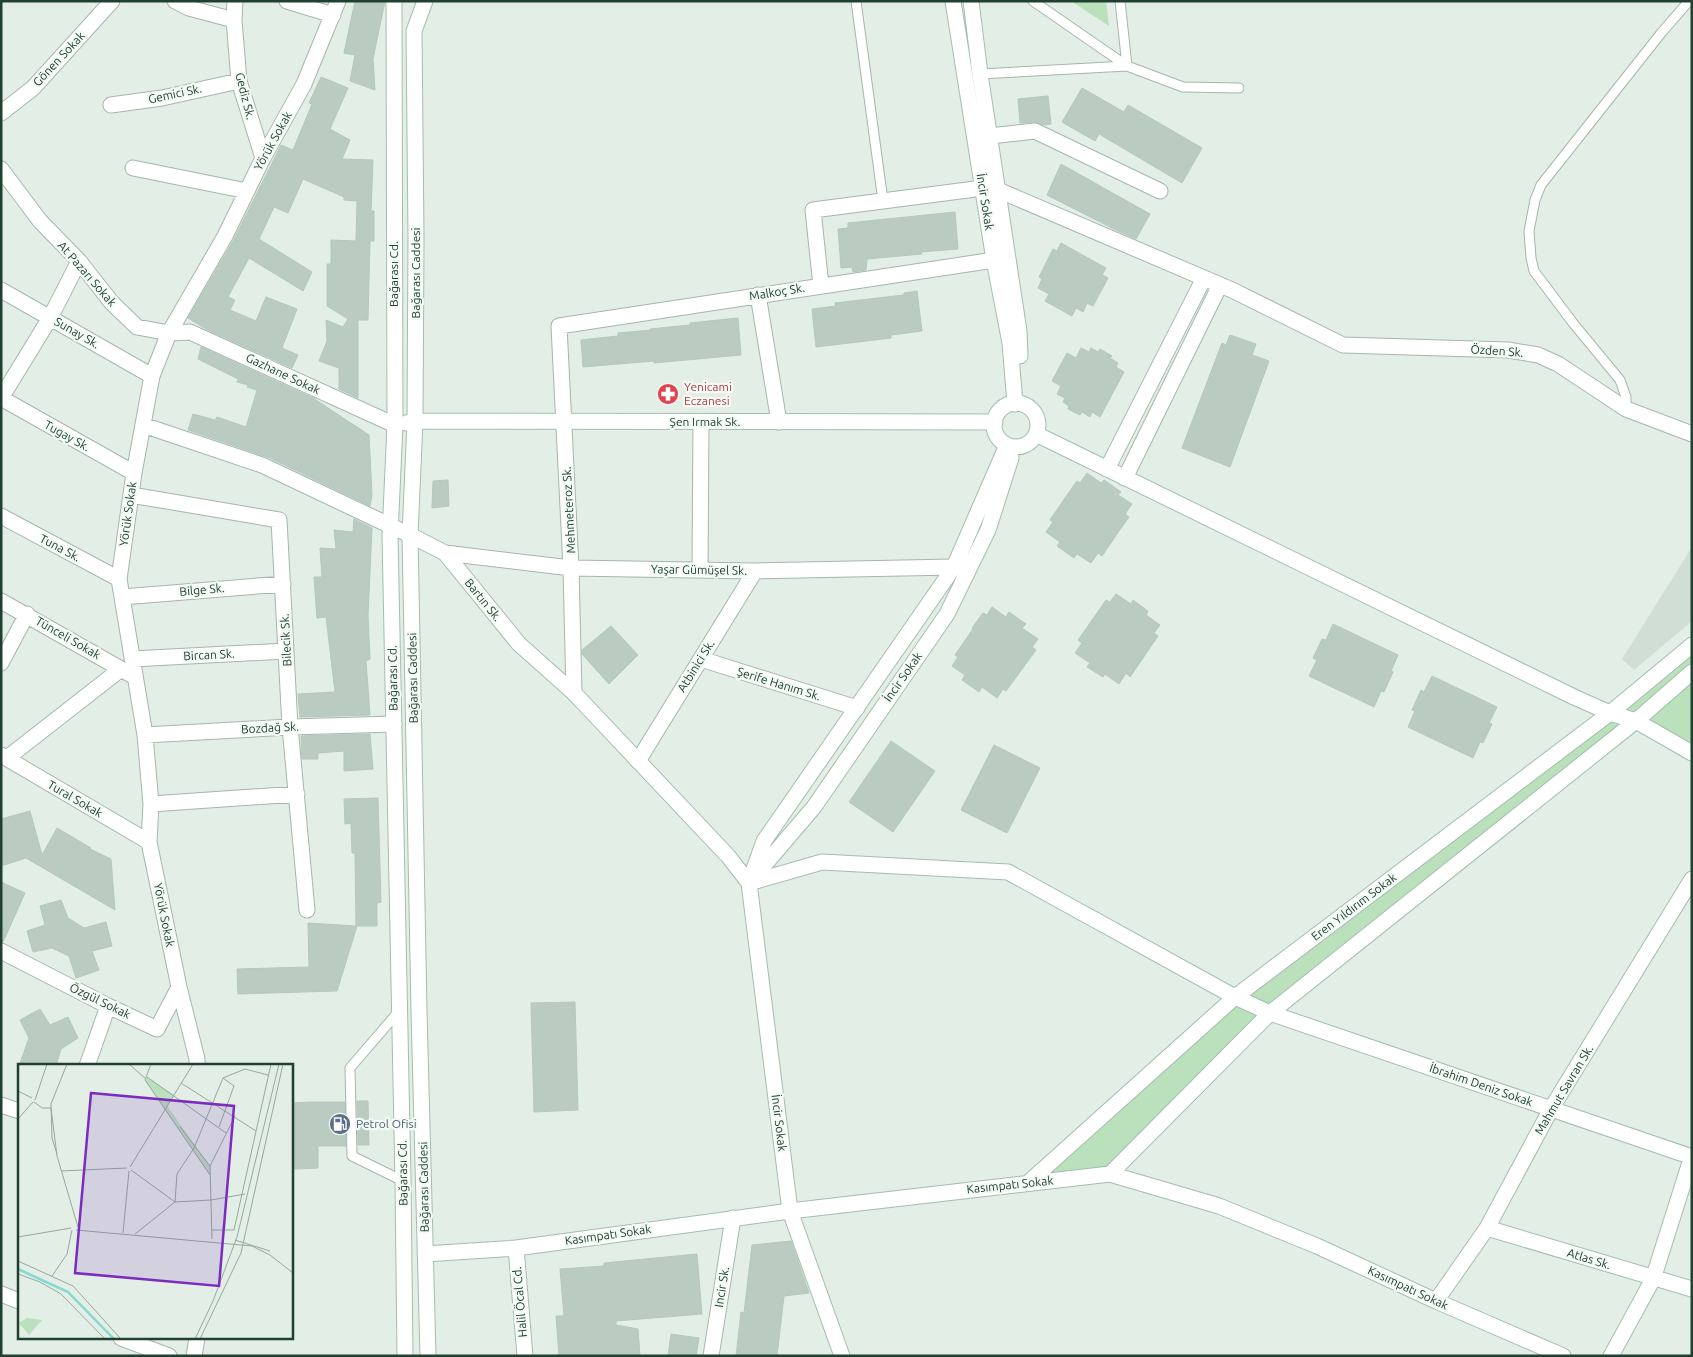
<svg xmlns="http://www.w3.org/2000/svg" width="1693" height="1357" font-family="Ubuntu,sans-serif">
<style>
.built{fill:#d1ded5}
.green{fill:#bae1bb}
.building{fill:#baccc1;stroke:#b4c8bc}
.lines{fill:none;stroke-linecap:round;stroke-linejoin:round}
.lane-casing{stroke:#a5b7ac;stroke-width:11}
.street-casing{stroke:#a5b7ac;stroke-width:17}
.secondary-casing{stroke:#a3beae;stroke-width:17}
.lane{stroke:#fff;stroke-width:9}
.street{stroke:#fff;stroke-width:15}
.secondary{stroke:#fff;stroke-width:15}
.labels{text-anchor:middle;stroke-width:4.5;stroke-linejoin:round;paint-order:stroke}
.street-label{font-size:12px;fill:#204131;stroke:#f4faf5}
.health-label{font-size:12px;fill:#be3a42;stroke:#f4faf5;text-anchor:start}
.service-label{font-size:12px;fill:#4e5e75;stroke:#f4faf5;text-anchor:start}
.inset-river{fill:none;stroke:#85d8d3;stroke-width:2.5}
.inset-road{fill:none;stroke:#95a99e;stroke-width:1}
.view{fill:#7b2cbf;fill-opacity:0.15;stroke:#7b2cbf;stroke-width:2.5}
.inset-edge{fill:none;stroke:#204131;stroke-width:2.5}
</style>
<rect width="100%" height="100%" fill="#e3eee6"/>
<path class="built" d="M 1692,547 L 1692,621 L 1634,670 L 1622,659 Z"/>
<path class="green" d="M 1071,1 L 1106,1 L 1109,26 Z
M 1692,645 L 1692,753 L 1636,721 L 1270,1013 L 1110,1174 L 1029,1182 L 1235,997 Z"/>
<path class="building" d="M 355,1 L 385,1 L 373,59 L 375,90 L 350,81 L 355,55 L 344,53 Z
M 321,77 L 348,88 L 330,129 L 350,140 L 342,159 L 373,160 L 371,211 L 374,211 L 374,241 L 370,241 L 368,320 L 358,320 L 358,398 L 339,389 L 339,368 L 319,361 L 327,341 L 326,320 L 343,327 L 348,319 L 327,306 L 327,264 L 331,264 L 331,240 L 356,241 L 357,201 L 344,200 L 344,197 L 303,179 L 288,213 L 274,207 L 259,239 L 312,272 L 303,291 L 249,258 L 228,297 L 235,300 L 230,310 L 256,321 L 266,297 L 297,309 L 282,348 L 298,355 L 292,368 L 206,329 L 188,318 L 233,241 L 281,145 L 293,150 L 312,104 L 309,103 Z
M 1082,88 L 1124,112 L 1128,105 L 1202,148 L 1182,183 L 1099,134 L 1095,141 L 1062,122 Z
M 1048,96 L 1051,124 L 1044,125 L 1034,122 L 1020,123 L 1018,99 Z
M 1061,164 L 1150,214 L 1136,239 L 1114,229 L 1047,195 Z
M 955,212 L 958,249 L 921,252 L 922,254 L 867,259 L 866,270 L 853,272 L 852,267 L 841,268 L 838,229 L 848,228 L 848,223 Z
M 1061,243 L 1106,268 L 1102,275 L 1108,278 L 1093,306 L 1087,303 L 1083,312 L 1076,308 L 1072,316 L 1045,301 L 1049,294 L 1038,288 L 1042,279 L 1039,277 L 1053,249 L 1057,251 Z
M 917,291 L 922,331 L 891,335 L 891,338 L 816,347 L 812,309 L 836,306 L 835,303 L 904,295 L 904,293 Z
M 738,318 L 741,355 L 654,363 L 654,361 L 583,367 L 581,340 L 618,336 L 618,333 L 651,330 L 650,329 L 690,325 L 690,323 Z
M 1230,335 L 1256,344 L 1252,355 L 1269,361 L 1230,467 L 1182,448 L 1222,343 L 1226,345 Z
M 201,347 L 313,398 L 369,435 L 372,495 L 370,506 L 270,458 L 188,430 L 193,414 L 215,420 L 217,417 L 246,427 L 257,390 L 247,387 L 248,385 L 237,382 L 238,379 L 198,359 Z
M 1081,348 L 1089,352 L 1091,348 L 1098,352 L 1100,349 L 1112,356 L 1110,358 L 1118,363 L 1116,367 L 1124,372 L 1100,417 L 1092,412 L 1090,417 L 1082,412 L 1080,415 L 1068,409 L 1069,406 L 1063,402 L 1065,398 L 1057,394 L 1061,386 L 1052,381 L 1067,353 L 1076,358 Z
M 1087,473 L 1101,483 L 1104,480 L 1121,492 L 1118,495 L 1132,504 L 1125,514 L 1129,517 L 1119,531 L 1102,556 L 1098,553 L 1091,563 L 1077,554 L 1074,558 L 1057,546 L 1060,542 L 1046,532 L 1053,522 L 1050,520 L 1067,495 L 1077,481 L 1080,483 Z
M 448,480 L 449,506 L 432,508 L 433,481 Z
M 354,519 L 372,528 L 368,615 L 370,659 L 366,661 L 370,715 L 300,717 L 298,694 L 335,692 L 326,617 L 317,618 L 314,577 L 322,577 L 320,548 L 336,549 L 334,530 L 353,532 Z
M 1116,594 L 1131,604 L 1133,600 L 1148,611 L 1146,615 L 1160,625 L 1154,633 L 1158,636 L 1130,677 L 1126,673 L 1119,684 L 1105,674 L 1103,677 L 1087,667 L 1090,663 L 1075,653 L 1082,643 L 1078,640 L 1088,626 L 1106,600 L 1110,602 Z
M 992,607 L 1006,617 L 1009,612 L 1026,624 L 1022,628 L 1038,639 L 1032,647 L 1036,650 L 1006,691 L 1003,689 L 997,698 L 982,687 L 979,692 L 962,680 L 965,675 L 952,666 L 958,657 L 955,655 L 973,629 L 972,628 L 983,613 L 987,615 Z
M 1333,624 L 1398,655 L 1391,671 L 1393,672 L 1384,692 L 1381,691 L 1374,707 L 1309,676 L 1317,660 L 1313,658 L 1322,639 L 1326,640 Z
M 611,626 L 638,655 L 609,684 L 582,654 L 582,650 Z
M 1432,676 L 1497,707 L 1489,723 L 1492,724 L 1483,743 L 1480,742 L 1473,758 L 1408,727 L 1415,711 L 1412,710 L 1421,690 L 1424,692 Z
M 370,734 L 373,769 L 344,771 L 344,751 L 318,753 L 318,759 L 302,759 L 301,736 Z
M 891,741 L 935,771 L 893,832 L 849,802 Z
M 994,745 L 1040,768 L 1007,833 L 961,810 Z
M 378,798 L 381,902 L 377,903 L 377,926 L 357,926 L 337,991 L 238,994 L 237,969 L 309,967 L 308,923 L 356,926 L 355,853 L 352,853 L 351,823 L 345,824 L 344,799 Z
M 30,811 L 42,855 L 57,828 L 91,848 L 90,849 L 111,859 L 115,910 L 26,858 L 1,866 L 1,819 Z
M 1,882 L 25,893 L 3,942 L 1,942 Z
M 61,900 L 68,918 L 84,928 L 106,922 L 112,946 L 92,951 L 99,970 L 76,978 L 69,956 L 52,948 L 33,952 L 27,931 L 45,925 L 40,906 Z
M 575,1002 L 578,1110 L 534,1112 L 531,1003 Z
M 40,1009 L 50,1025 L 68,1017 L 78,1038 L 61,1049 L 56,1066 L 19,1066 L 29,1038 L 20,1020 Z
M 357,1101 L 368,1101 L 369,1145 L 358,1145 Z
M 311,1102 L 345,1102 L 346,1146 L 318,1146 L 318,1168 L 294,1169 L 291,1103 Z
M 791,1241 L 809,1293 L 784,1296 L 777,1356 L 736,1356 L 741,1312 L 744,1313 L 752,1245 Z
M 697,1254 L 702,1314 L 616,1321 L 616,1325 L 638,1329 L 640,1356 L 559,1356 L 556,1316 L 564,1316 L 560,1269 L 604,1266 L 604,1263 Z
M 671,1334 L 699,1338 L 696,1356 L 668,1356 Z"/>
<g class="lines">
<g class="lane-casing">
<path id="lane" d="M 856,1 L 883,201
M 1033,1 L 1127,66 L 1183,87 L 1239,88
M 980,74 L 1127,66 L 1120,1
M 1626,409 L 1626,397 L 1620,380 L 1573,323 L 1534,271 L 1531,258 L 1529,231 L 1535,200 L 1541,185 L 1662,32 L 1689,1
M 399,1011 L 350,1068 L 352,1156 L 403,1181"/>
</g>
<g class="street-casing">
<path id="street" d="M 175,1 L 189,8 L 234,20
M 235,1 L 234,20 L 239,81 L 263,158
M 287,1 L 333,15
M 111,105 L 162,98 L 239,81
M 1,113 L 33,88 L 112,1
M 990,136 L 1035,131 L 1160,191
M 133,168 L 247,191
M 1,169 L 40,221 L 79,261 L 112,303 L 137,327 L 169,333 L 190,332 L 395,425
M 998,190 L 1232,290 L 1343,345 L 1508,350 L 1538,355 L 1558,364 L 1626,409 L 1692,434
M 821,286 L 813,210 L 983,188
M 1,290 L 152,376
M 758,295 L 779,422
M 1,398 L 50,318 L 79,261
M 1,398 L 134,473
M 143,425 L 262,465 L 410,535
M 1107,469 L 1204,278
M 1125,478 L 1220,285
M 131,495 L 279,520 L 290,727 L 307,910
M 1,516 L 119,579
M 445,553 L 571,568 L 755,571 L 954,567
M 700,570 L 701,422
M 122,597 L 283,584
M 1,601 L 135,677
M 132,659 L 286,651
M 701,659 L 857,708
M 1,663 L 27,614
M 574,693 L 571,568 L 559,326 L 994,260
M 145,735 L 290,727 L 394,724
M 1,755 L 149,842
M 7,758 L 121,669
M 638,761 L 755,571
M 151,804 L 297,794
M 1,951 L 108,1006 L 157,1029 L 179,987
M 87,1066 L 108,1006
M 197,1066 L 197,1059 L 179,987 L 149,842 L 151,804 L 145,735 L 119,579 L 134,473 L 152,376 L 169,333 L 225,236 L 263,158 L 304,84 L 338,1
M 1,1105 L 19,1111
M 1,1294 L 19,1301
M 121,1338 L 169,1356
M 194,1356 L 197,1338
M 711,1356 L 733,1218"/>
</g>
<g class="secondary-casing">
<path id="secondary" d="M 394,1 L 395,425 L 390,535 L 403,1181 L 405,1356
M 425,1 L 414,31 L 416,238 L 415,421 L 410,535 L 419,1011 L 428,1356
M 953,1 L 994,260 L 1010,343 L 1015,404
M 971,1 L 980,74 L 1019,331 L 1020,356
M994 425a22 22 0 1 1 44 0a22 22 0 1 1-44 0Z
M 406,423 L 415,421 L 995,422
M 1036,434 L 1574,697 L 1610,713 L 1636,721 L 1692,753
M 410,535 L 445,553 L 519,644 L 574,693 L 728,856 L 749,883
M 755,876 L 814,807 L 947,614 L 988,530 L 1011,458
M 749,883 L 822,862 L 1008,872 L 1235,997 L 1270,1013 L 1692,1157
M 1110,1174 L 1270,1013 L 1636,721 L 1692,672
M 1029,1182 L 1235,997 L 1610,713 L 1692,645
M 1487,1228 L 1692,1289
M 516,1248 L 525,1356
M 425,1254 L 516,1248 L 790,1211 L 1110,1174 L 1219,1206 L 1317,1246 L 1436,1301 L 1563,1356
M 1436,1301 L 1487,1228 L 1551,1109 L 1692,879
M 842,1356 L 790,1211 L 749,883 L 764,841 L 954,567 L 1007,445
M 1611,1356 L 1653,1279 L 1692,1156"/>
</g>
<use href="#lane" class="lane"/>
<use href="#street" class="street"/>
<use href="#secondary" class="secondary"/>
</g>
<defs>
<g id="pharmacy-disc" transform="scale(1.125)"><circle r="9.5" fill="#e0444e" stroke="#f4faf5"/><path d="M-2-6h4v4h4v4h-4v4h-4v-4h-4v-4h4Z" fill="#fff"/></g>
<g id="fuel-disc" transform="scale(1.125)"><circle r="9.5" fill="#5c6f8a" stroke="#f4faf5"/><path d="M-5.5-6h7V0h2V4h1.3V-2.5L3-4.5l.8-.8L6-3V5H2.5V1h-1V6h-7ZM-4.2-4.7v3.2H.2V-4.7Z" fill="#fff"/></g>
</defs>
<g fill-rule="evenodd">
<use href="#pharmacy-disc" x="668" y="394"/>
<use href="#fuel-disc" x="340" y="1124"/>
</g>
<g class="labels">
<g class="street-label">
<text transform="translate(59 59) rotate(-47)" y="4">Gönen Sokak</text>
<text transform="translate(175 94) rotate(-12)" y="4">Gemici Sk.</text>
<text transform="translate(245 96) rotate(76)" y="4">Gediz Sk.</text>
<text transform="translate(273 141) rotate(-61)" y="4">Yörük Sokak</text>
<text transform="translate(985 202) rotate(81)" y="4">İncir Sokak</text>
<text transform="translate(416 273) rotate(-90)" y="4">Bağarası Caddesi</text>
<text transform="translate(87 274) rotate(49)" y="4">At Pazarı Sokak</text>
<text transform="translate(394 274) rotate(-90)" y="4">Bağarası Cd.</text>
<text transform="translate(777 292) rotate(-9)" y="4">Malkoç Sk.</text>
<text transform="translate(77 333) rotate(30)" y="4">Sunay Sk.</text>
<text transform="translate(1497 351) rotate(4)" y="4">Özden Sk.</text>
<text transform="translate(283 374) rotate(25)" y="4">Gazhane Sokak</text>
<text x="705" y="426">Şen Irmak Sk.</text>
<text transform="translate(67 436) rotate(29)" y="4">Tugay Sk.</text>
<text transform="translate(569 510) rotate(-93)" y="4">Mehmeteroz Sk.</text>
<text transform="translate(128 514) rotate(-82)" y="4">Yörük Sokak</text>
<text transform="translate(60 548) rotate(28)" y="4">Tuna Sk.</text>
<text transform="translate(699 570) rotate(1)" y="4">Yaşar Gümüşel Sk.</text>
<text transform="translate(202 590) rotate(-5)" y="4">Bilge Sk.</text>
<text transform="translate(483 600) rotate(51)" y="4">Bartın Sk.</text>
<text transform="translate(68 638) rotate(30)" y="4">Tünceli Sokak</text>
<text transform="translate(286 640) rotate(-93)" y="4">Bilecik Sk.</text>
<text transform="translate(209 655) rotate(-3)" y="4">Bircan Sk.</text>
<text transform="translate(696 666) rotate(-58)" y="4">Atbinici Sk.</text>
<text transform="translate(903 677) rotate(-55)" y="4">İncir Sokak</text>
<text transform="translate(393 678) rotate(-91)" y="4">Bağarası Cd.</text>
<text transform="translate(413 678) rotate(-91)" y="4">Bağarası Caddesi</text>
<text transform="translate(779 684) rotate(17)" y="4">Şerife Hanım Sk.</text>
<text transform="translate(270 728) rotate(-3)" y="4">Bozdağ Sk.</text>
<text transform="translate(75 799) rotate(30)" y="4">Tural Sokak</text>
<text transform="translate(1354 907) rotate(-37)" y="4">Eren Yıldırım Sokak</text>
<text transform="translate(164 915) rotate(79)" y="4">Yörük Sokak</text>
<text transform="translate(100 1001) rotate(26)" y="4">Özgül Sokak</text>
<text transform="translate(1481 1085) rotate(19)" y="4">İbrahim Deniz Sokak</text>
<text transform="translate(1564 1090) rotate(-59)" y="4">Mahmut Savran Sk.</text>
<text transform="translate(779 1123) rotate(83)" y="4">İncir Sokak</text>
<text transform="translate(403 1173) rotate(-91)" y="4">Bağarası Cd.</text>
<text transform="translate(1010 1185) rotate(-6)" y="4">Kasımpatı Sokak</text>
<text transform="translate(424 1187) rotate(-91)" y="4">Bağarası Caddesi</text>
<text transform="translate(608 1235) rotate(-8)" y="4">Kasımpatı Sokak</text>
<text transform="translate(1589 1259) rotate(17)" y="4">Atlas Sk.</text>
<text transform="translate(722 1287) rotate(-81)" y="4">Incir Sk.</text>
<text transform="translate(1408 1288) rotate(25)" y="4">Kasımpatı Sokak</text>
<text transform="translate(520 1302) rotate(-95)" y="4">Halil Öcal Cd.</text>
</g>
<g class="health-label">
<text x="684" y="391">Yenicami<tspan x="684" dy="14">Eczanesi</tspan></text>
</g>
<g class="service-label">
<text x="356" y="1128">Petrol Ofisi</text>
</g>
</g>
<g transform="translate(18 1064)">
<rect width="275" height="275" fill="#e3eee6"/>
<path d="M 129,13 L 156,31 L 149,42 L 192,102 L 192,111 L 127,16 ZM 9,254 L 24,256 L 11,271 L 1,259 Z" fill="#bae1bb"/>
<path class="inset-river" d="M 0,205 L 50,228 L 96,275"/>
<path class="inset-road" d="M 111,0 L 128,15M 133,0 L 127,16 L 192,111M 129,13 L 208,69M 205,14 L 227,5 L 250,11M 163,19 L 238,67M 0,27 L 14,34M 17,36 L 29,0M 16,38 L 24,44 L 33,44M 33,44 L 39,92 L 60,163M 0,55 L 15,38M 162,63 L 192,102M 201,63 L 216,22 L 205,14M 39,90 L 34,74 L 33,40 L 49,0M 112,103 L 175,0M 113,106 L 157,138 L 193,136 L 227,130M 43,107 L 109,104M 157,138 L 159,110 L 176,84 L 205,14M 58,166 L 234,182 L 252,191 L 275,209M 194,166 L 216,166 L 253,0M 105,169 L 111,107M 117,170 L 157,138M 0,173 L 53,164M 194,175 L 192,102 L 217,52M 217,176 L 252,187M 0,197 L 55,222 L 103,275M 0,210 L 22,218 L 43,230 L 87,275M 34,212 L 49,190 L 54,166M 177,275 L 195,237 L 219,173 L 261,0M 182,275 L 223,189 L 265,0"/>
<path class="view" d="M 73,29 L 216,42 L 201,222 L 57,209 Z"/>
<rect width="275" height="275" class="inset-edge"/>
</g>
<rect width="1693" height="1357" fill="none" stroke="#204131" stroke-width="5"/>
</svg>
